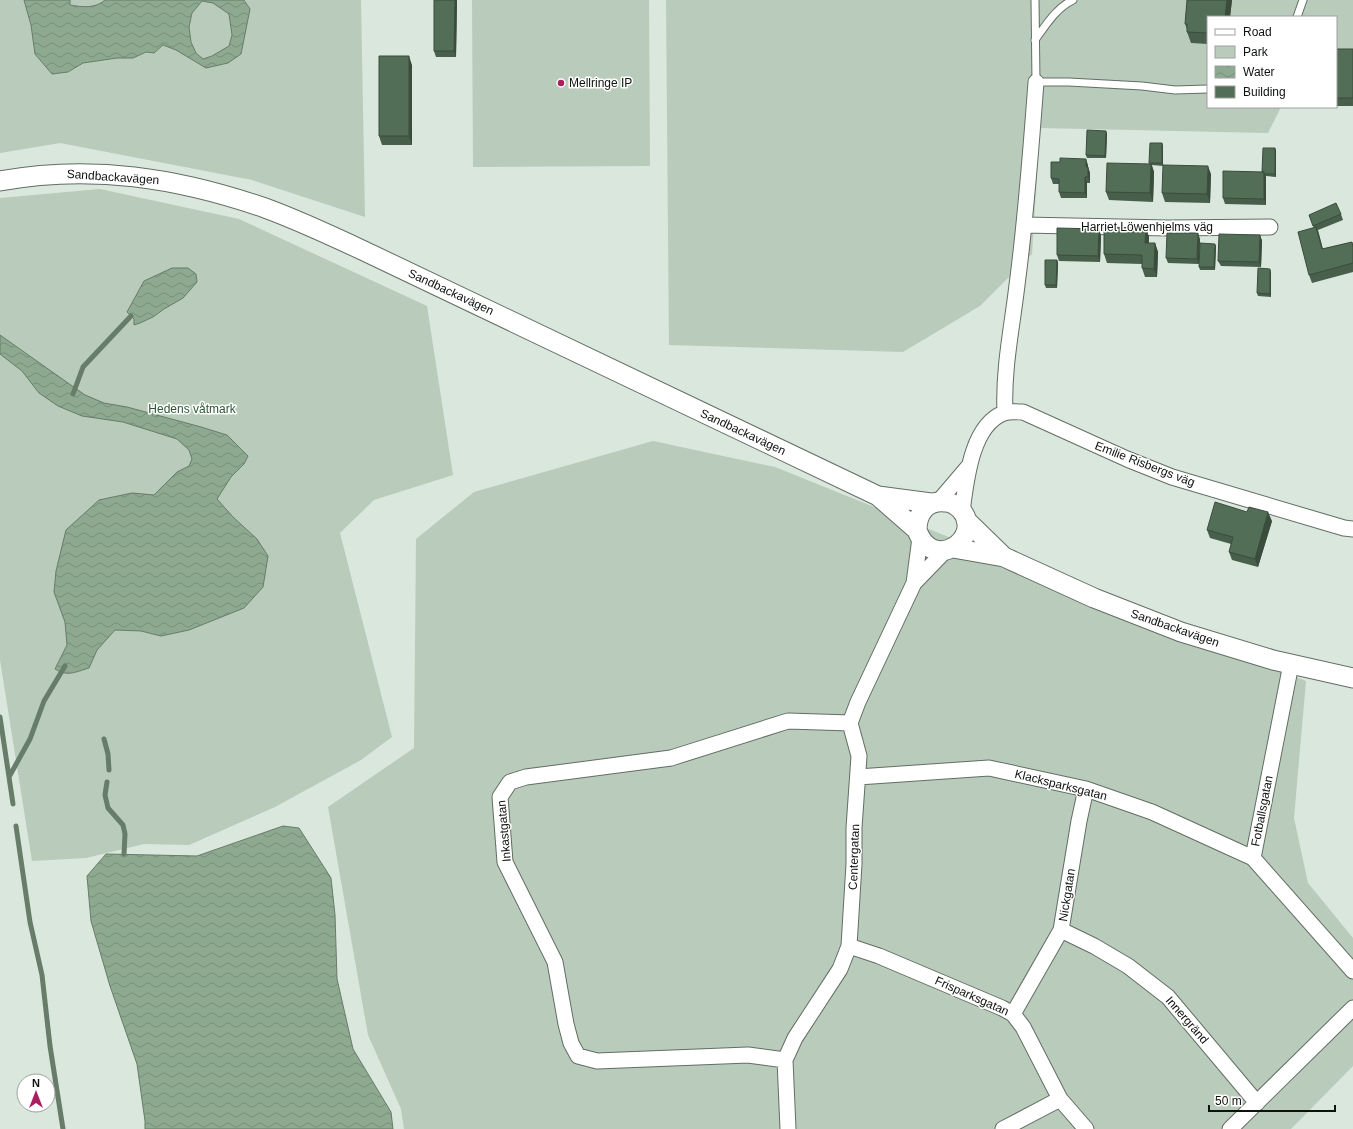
<svg xmlns="http://www.w3.org/2000/svg" width="1353" height="1129" font-family="Arial,sans-serif">
<style>
.green{fill:#b9cbbb}
.water{fill:url(#water-waves);stroke:#677c69;fill-rule:evenodd}
.lines{fill:none;stroke-linecap:round;stroke-linejoin:round}
.stream{stroke:#677c69;stroke-width:5}
.service-casing{stroke:#626e64;stroke-width:9}
.minor-casing{stroke:#626e64;stroke-width:17}
.tertiary-casing{stroke:#626e64;stroke-width:21}
.service{stroke:#fff;stroke-width:7}
.minor{stroke:#fff;stroke-width:15}
.tertiary{stroke:#fff;stroke-width:19}
.wall{fill:#475f4b}
.shaded-wall{fill:#3a4d3d}
.building{fill:#536e57;stroke:#3a4d3d}
.poi-dot{fill:#aa1e60;stroke:#fff;stroke-width:1.5}
.labels{text-anchor:middle;stroke-width:3;stroke-linejoin:round;paint-order:stroke}
.poi-label{font-size:12px;fill:#0e120e;stroke:#fff;text-anchor:start}
.street-label{font-size:12px;fill:#0e120e;stroke:#fff}
.park-label{font-size:12px;fill:#2a5733;stroke:#fff}
</style>
<defs>
<pattern id="water-waves" width="16" height="10" patternUnits="userSpaceOnUse"><rect width="16" height="10" fill="#8da990"/><path d="M0 5q4-4 8 0t8 0" fill="none" stroke="#78907b"/></pattern>
</defs>
<rect width="100%" height="100%" fill="#dae7dc"/>
<path class="green" d="M 0,0 L 24,0 L 31,25 L 68,72 L 83,63 L 117,58 L 133,58 L 146,52 L 154,53 L 163,45 L 176,50 L 207,68 L 228,63 L 250,9 L 245,0 L 361,0 L 365,217 L 252,180 L 60,143 L 0,153 Z
M 70,0 L 105,0 C 95,9 82,7 70,5 Z
M 472,0 L 649,0 L 650,166 L 473,167 Z
M 666,0 L 1353,0 L 1353,55 L 1336,54 L 1336,17 L 1208,17 L 1208,107 L 1281,107 L 1268,133 L 1040,128 L 1032,254 L 980,306 L 903,352 L 669,345 Z
M 202,1 L 213,3 L 229,14 L 232,35 L 229,46 L 212,56 L 203,59 L 196,53 L 191,42 L 189,27 L 192,13 Z
M 100,189 L 239,219 L 427,306 L 453,475 L 374,500 L 340,533 L 392,737 L 361,760 L 275,807 L 189,845 L 144,844 L 86,858 L 32,861 L 0,660 L 0,198 Z
M 653,441 L 775,467 L 1306,681 L 1294,818 L 1308,883 L 1353,938 L 1353,1066 L 1291,1129 L 404,1129 L 401,1109 L 368,1035 L 328,807 L 414,748 L 416,539 L 474,492 Z"/>
<path class="water" d="M 24,0 L 70,0 L 70,5 C 82,7 95,9 105,0 L 244,0 L 250,9 L 241,54 L 228,63 L 206,68 L 176,50 L 163,45 L 154,53 L 146,52 L 133,58 L 117,58 L 83,63 L 68,72 L 52,74 L 35,54 L 31,25 ZM 202,1 L 213,3 L 229,14 L 232,35 L 229,46 L 212,56 L 203,59 L 196,53 L 191,42 L 189,27 L 192,13 Z
M 172,268 L 188,268 L 196,274 L 197,282 L 183,298 L 164,309 L 153,317 L 140,323 L 134,325 L 134,319 L 127,312 L 144,281 Z
M 0,335 L 85,395 L 104,403 L 127,407 L 201,427 L 227,435 L 248,456 L 244,464 L 231,477 L 217,499 L 233,517 L 257,539 L 268,556 L 263,587 L 244,608 L 189,630 L 161,636 L 141,631 L 115,630 L 97,650 L 89,668 C 75,672 68,677 55,669 L 67,645 L 65,622 L 54,592 L 56,571 L 66,530 L 99,500 L 132,493 L 154,495 L 177,472 L 189,466 L 192,459 L 189,450 L 177,439 L 123,422 L 82,416 L 58,406 L 39,393 L 22,371 L 0,354 Z
M 283,826 L 299,828 L 331,878 L 335,915 L 337,979 L 353,1049 L 391,1112 L 393,1129 L 145,1129 L 145,1121 L 137,1064 L 110,986 L 91,921 L 87,876 L 106,854 L 197,856 Z"/>
<g class="lines">
<path class="stream" d="M 73,394 L 83,367 L 131,316
M 0,717 L 9,777
M 104,739 L 108,754 L 109,770
M 107,782 L 105,795 L 108,808 L 123,825 L 125,834 L 124,854
M 13,804 L 9,777 L 30,739 L 44,701 L 65,666
M 16,826 L 30,922 L 42,975 L 50,1046 L 63,1129"/>
<g class="service-casing">
<path id="service" d="M 1035,0 L 1036,82 L 1069,82 L 1142,86 L 1175,90 L 1208,89
M 1297,17 L 1303,0
M 1035,40 C 1046,25 1056,8 1073,0"/>
</g>
<g class="minor-casing">
<path id="minor" d="M 1024,225 L 1168,228 L 1270,227
M 1005,412 C 1003,369 1012,328 1017,285 C 1026,217 1031,150 1036,82
M 939,501 L 968,467
M 962,512 C 966,482 971,425 1004,413 C 1009,411 1017,412 1023,412 L 1127,459 L 1172,477 L 1344,528 L 1353,529
M 914,583 L 946,550
M 1291,664 L 1253,858 L 1353,971
M 858,777 L 989,768 L 1086,789 L 1152,812 L 1253,858
M 1061,930 L 1094,946 L 1128,966 L 1168,997 L 1257,1103
M 849,946 L 879,956 L 1002,1008 L 1013,1014 L 1023,1027 L 1060,1099 L 1086,1129
M 1013,1014 L 1061,930 L 1079,821 L 1086,789
M 785,1060 L 748,1055 L 597,1061 L 578,1056 L 571,1043 L 566,1024 L 555,962 L 505,862 L 500,797 L 510,782 L 526,777 L 671,758 L 788,721 L 850,723
M 788,1129 L 785,1060 L 795,1038 L 840,969 L 849,946 L 854,864 L 854,828 L 859,756 L 850,723 L 858,702 L 914,583 L 920,538
M 1003,1129 L 1060,1099
M 1230,1129 L 1353,1008"/>
</g>
<g class="tertiary-casing">
<path id="tertiary" d="M 0,181 C 91,164 178,178 265,208 C 298,220 330,235 362,250 L 878,496 L 917,530 C 932,574 985,538 961,510 C 957,506 951,502 945,502 C 927,500 917,513 917,530
M 878,496 L 931,503
M 966,520 L 1004,557
M 953,548 L 1004,557 L 1094,598 L 1181,632 L 1273,660 L 1353,678"/>
</g>
<use href="#service" class="service"/>
<use href="#minor" class="minor"/>
<use href="#tertiary" class="tertiary"/>
</g>
<path class="wall" d="M 457,0 L 456,57 L 436,57 L 434,51 Z
M 1232,0 L 1230,17 L 1208,17 L 1208,44 L 1191,43 L 1187,32 L 1187,29 L 1185,24 Z
M 1336,49 L 1353,49 L 1353,106 L 1336,106 Z
M 412,65 L 412,145 L 382,145 L 379,136 Z
M 1106,131 L 1107,134 L 1106,158 L 1087,158 L 1086,155 Z
M 1162,143 L 1163,146 L 1163,166 L 1152,165 L 1154,172 L 1153,202 L 1109,200 L 1106,192 L 1150,164 L 1149,163 Z
M 1275,148 L 1276,151 L 1276,177 L 1266,176 L 1266,205 L 1225,204 L 1223,198 L 1262,172 Z
M 1088,165 L 1088,167 L 1090,173 L 1090,183 L 1087,183 L 1087,198 L 1061,198 L 1059,192 L 1059,184 L 1053,184 L 1051,178 Z
M 1211,174 L 1210,203 L 1165,202 L 1162,193 Z
M 1341,214 L 1343,220 L 1318,230 L 1323,249 L 1352,242 L 1353,246 L 1353,272 L 1312,283 L 1309,275 L 1314,228 L 1309,215 Z
M 1146,228 L 1149,237 L 1149,243 L 1155,243 L 1158,252 L 1157,277 L 1145,277 L 1142,268 L 1142,264 L 1107,263 L 1104,254 Z
M 1101,235 L 1100,262 L 1059,261 L 1057,255 Z
M 1260,235 L 1262,241 L 1261,267 L 1221,266 L 1218,261 Z
M 1200,239 L 1199,264 L 1168,263 L 1166,258 Z
M 1216,246 L 1215,270 L 1200,270 L 1199,267 Z
M 1057,260 L 1058,263 L 1057,288 L 1046,288 L 1045,285 Z
M 1271,272 L 1271,297 L 1258,296 L 1257,293 Z
M 1272,521 L 1258,567 L 1232,560 L 1229,552 L 1231,544 L 1210,538 L 1207,530 Z"/>
<path class="shaded-wall" d="M 455,0 L 457,0 L 456,57 L 454,51 Z
M 1227,0 L 1232,0 L 1230,17 L 1225,17 Z
M 409,56 L 412,65 L 412,145 L 409,136 Z
M 1106,131 L 1107,134 L 1106,158 L 1105,156 Z
M 1162,143 L 1163,146 L 1163,166 L 1162,163 Z
M 1275,148 L 1276,151 L 1276,177 L 1275,174 Z
M 1086,159 L 1088,165 L 1088,173 L 1086,167 Z
M 1151,164 L 1154,172 L 1153,202 L 1150,193 Z
M 1208,166 L 1211,174 L 1210,203 L 1207,194 Z
M 1088,167 L 1090,173 L 1090,183 L 1088,177 Z
M 1264,172 L 1266,178 L 1266,205 L 1264,199 Z
M 1085,177 L 1087,183 L 1087,198 L 1085,193 Z
M 1316,227 L 1319,235 L 1325,258 L 1322,249 Z
M 1146,228 L 1149,237 L 1148,251 L 1145,243 Z
M 1099,229 L 1101,235 L 1100,262 L 1098,256 Z
M 1198,233 L 1200,239 L 1199,264 L 1197,259 Z
M 1260,235 L 1262,241 L 1261,267 L 1259,262 Z
M 1155,243 L 1158,252 L 1157,277 L 1154,269 Z
M 1215,244 L 1216,246 L 1215,270 L 1214,267 Z
M 1057,260 L 1058,263 L 1057,288 L 1056,285 Z
M 1270,269 L 1271,272 L 1271,297 L 1270,294 Z
M 1268,512 L 1272,521 L 1258,567 L 1255,559 Z"/>
<path class="building" d="M 434,0 L 455,0 L 454,51 L 434,51 Z
M 1187,0 L 1227,0 L 1225,17 L 1208,17 L 1208,33 L 1187,32 L 1187,24 L 1185,24 Z
M 1336,49 L 1353,49 L 1353,98 L 1336,98 Z
M 379,56 L 409,56 L 409,136 L 379,136 Z
M 1087,130 L 1106,131 L 1105,156 L 1086,155 Z
M 1150,143 L 1162,143 L 1162,163 L 1149,163 Z
M 1263,148 L 1275,148 L 1275,174 L 1264,174 L 1264,172 L 1262,172 Z
M 1060,158 L 1086,159 L 1086,167 L 1088,167 L 1088,177 L 1085,177 L 1085,193 L 1059,192 L 1059,179 L 1051,178 L 1051,162 L 1060,162 Z
M 1107,163 L 1151,164 L 1150,193 L 1106,192 Z
M 1163,165 L 1208,166 L 1207,194 L 1162,193 Z
M 1223,171 L 1264,172 L 1264,199 L 1223,198 Z
M 1336,203 L 1341,214 L 1313,226 L 1309,215 Z
M 1104,227 L 1146,228 L 1145,243 L 1155,243 L 1154,269 L 1142,268 L 1142,255 L 1104,254 Z
M 1316,227 L 1322,249 L 1352,242 L 1353,247 L 1353,263 L 1309,275 L 1298,232 Z
M 1057,228 L 1099,229 L 1098,256 L 1057,255 Z
M 1167,233 L 1198,233 L 1197,259 L 1166,258 Z
M 1219,234 L 1260,235 L 1259,262 L 1218,261 Z
M 1200,243 L 1215,244 L 1214,267 L 1199,267 Z
M 1045,260 L 1057,260 L 1056,285 L 1045,285 Z
M 1258,268 L 1270,269 L 1270,294 L 1257,293 Z
M 1215,502 L 1247,512 L 1249,507 L 1268,512 L 1255,559 L 1229,552 L 1233,537 L 1207,530 Z"/>
<circle class="poi-dot" cx="561" cy="83" r="4"/>
<g class="labels">
<g class="poi-label">
<text x="569" y="87">Mellringe IP</text>
</g>
<g class="street-label">
<text transform="translate(113 177) rotate(4)" y="4">Sandbackavägen</text>
<text x="1147" y="231">Harriet Löwenhjelms väg</text>
<text transform="translate(451 292) rotate(25)" y="4">Sandbackavägen</text>
<text transform="translate(743 432) rotate(25)" y="4">Sandbackavägen</text>
<text transform="translate(1145 464) rotate(21)" y="4">Emilie Risbergs väg</text>
<text transform="translate(1175 628) rotate(19)" y="4">Sandbackavägen</text>
<text transform="translate(1061 785) rotate(14)" y="4">Klacksparksgatan</text>
<text transform="translate(1262 811) rotate(-79)" y="4">Fotballsgatan</text>
<text transform="translate(504 831) rotate(-95)" y="4">Inkastgatan</text>
<text transform="translate(854 857) rotate(-88)" y="4">Centergatan</text>
<text transform="translate(1067 895) rotate(-81)" y="4">Nickgatan</text>
<text transform="translate(972 996) rotate(24)" y="4">Frisparksgatan</text>
<text transform="translate(1187 1020) rotate(49)" y="4">Innergränd</text>
</g>
<g class="park-label">
<text x="192" y="413">Hedens våtmark</text>
</g>
</g>
<rect x="1207" y="16" width="130" height="92" fill="#ffffff" stroke="#9fa09f"/>
<rect x="1215" y="29" width="20" height="6" fill="#ffffff" stroke="#9fa09f"/>
<text x="1243" y="36" font-size="12" fill="#0e120e">Road</text>
<rect x="1215" y="46" width="20" height="12" fill="#b9cbbb" stroke="#9fa09f"/>
<text x="1243" y="56" font-size="12" fill="#0e120e">Park</text>
<rect x="1215" y="66" width="20" height="12" fill="url(#water-waves)" stroke="#9fa09f"/>
<text x="1243" y="76" font-size="12" fill="#0e120e">Water</text>
<rect x="1215" y="86" width="20" height="12" fill="#536e57" stroke="#9fa09f"/>
<text x="1243" y="96" font-size="12" fill="#0e120e">Building</text>
<g transform="translate(36 1093)"><circle r="19" fill="#ffffff" stroke="#9fa09f"/>
<path d="M0-3L7 15L0 10L-7 15Z" fill="#aa1e60"/>
<text y="-6" font-size="11" font-weight="bold" text-anchor="middle" fill="#0e120e">N</text>
</g>
<path d="M1209 1105v6h126v-6" fill="none" stroke="#0e120e" stroke-width="2"/>
<text x="1215" y="1105" font-size="12" fill="#0e120e" stroke="#ffffff" stroke-width="3" paint-order="stroke">50 m</text>
</svg>
